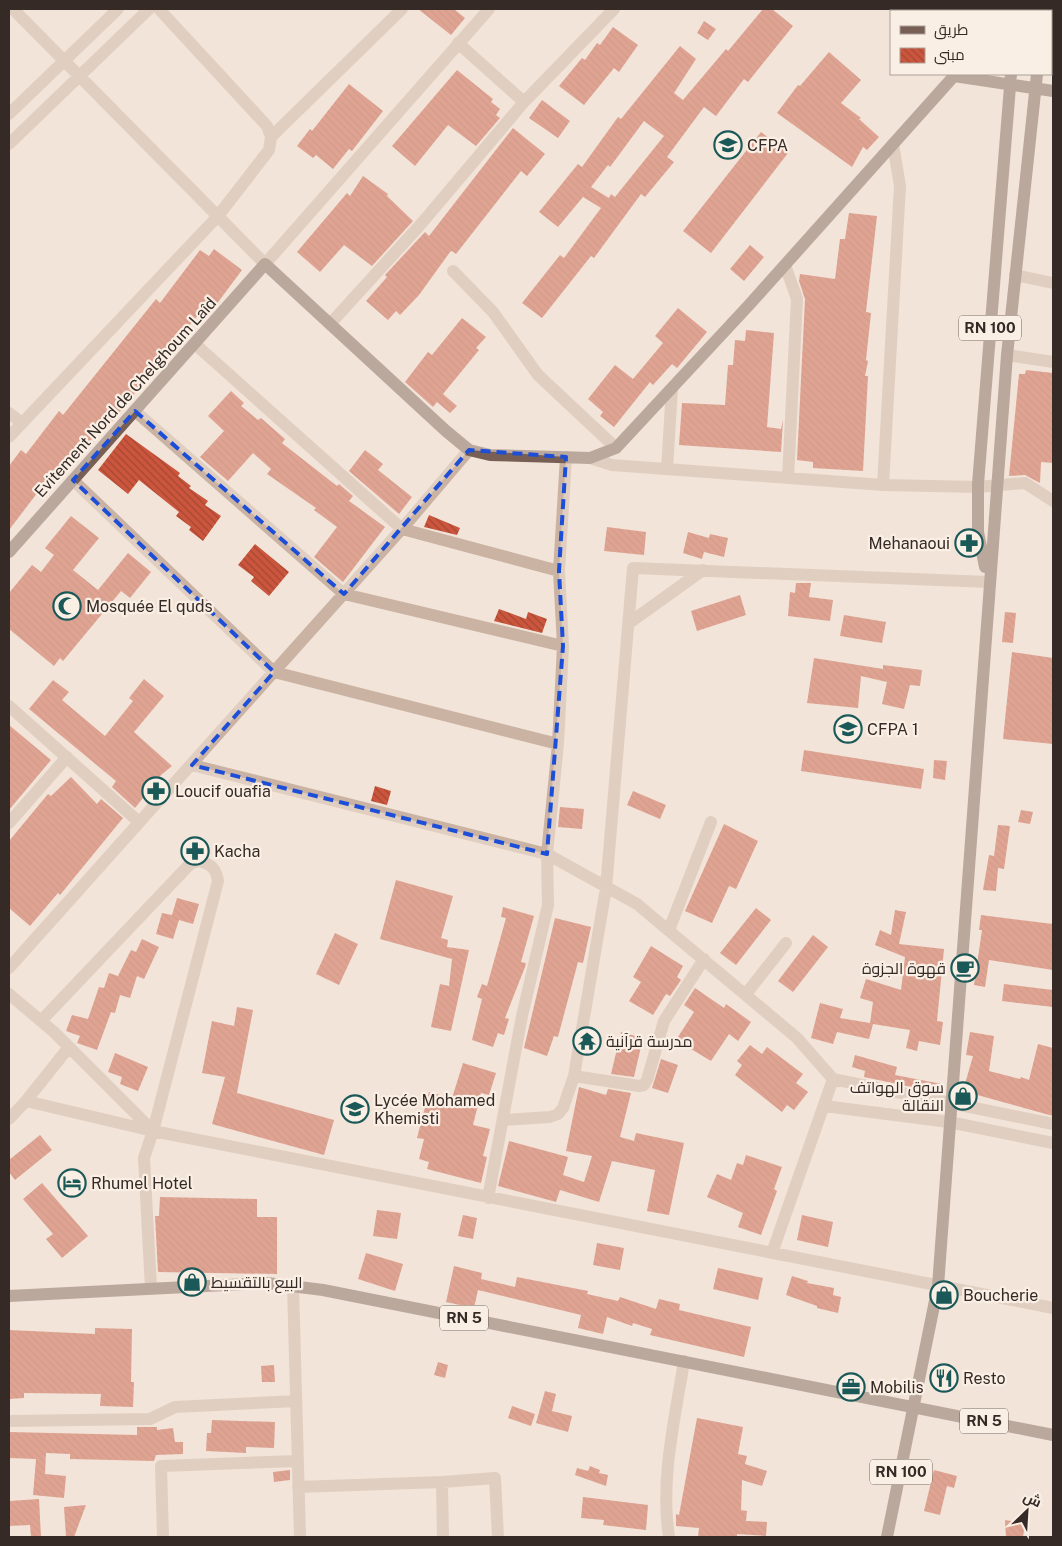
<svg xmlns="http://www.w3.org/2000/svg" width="1062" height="1546" font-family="'Public Sans',Cairo,sans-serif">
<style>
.building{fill:url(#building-back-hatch);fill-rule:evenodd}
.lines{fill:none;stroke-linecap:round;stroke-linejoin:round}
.minor{stroke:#cbb3a4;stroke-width:12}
.tertiary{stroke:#cbb3a4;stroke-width:12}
.primary{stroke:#785f56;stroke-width:12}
.marked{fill:none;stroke:#1d4ed8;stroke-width:4;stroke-dasharray:10 6;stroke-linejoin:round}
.labels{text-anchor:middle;stroke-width:4.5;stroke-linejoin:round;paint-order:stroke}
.shield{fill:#faefe4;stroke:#70655f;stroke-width:1}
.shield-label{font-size:15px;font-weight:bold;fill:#352a26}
.poi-label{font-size:16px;fill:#352a26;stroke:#faefe4;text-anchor:start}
.street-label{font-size:16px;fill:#352a26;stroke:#faefe4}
</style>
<defs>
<pattern id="building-back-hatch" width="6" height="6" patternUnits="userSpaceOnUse" patternTransform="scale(1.25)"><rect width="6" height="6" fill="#cb563d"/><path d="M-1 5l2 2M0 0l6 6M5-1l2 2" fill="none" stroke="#a64733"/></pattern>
</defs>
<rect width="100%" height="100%" fill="#f2e4d8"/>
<path class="building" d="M 418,9 L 454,9 L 465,18 L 451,35 Z
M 763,9 L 772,9 L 793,26 L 748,82 L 744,79 L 716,116 L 704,107 L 667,157 L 674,162 L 645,197 L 641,194 L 594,258 L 591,256 L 542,318 L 522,303 L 560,255 L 564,258 L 601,208 L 583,197 L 558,227 L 539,212 L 578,164 L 582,167 L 618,117 L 621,119 L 680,46 L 696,59 L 674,93 L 683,100 L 726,49 L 728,51 ZM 644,121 L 664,136 L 615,197 L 611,194 L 609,198 L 591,187 L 608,165 L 610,167 Z
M 704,21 L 716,29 L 708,40 L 697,33 Z
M 613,27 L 638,45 L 619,72 L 614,68 L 584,105 L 559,86 L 582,58 L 585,60 L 597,43 L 600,45 Z
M 829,52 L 861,80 L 841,103 L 861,118 L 859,119 L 879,137 L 867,150 L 863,147 L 852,167 L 777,113 L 798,85 L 800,86 Z
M 457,70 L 493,99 L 491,102 L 500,109 L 496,115 L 500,118 L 476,146 L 448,125 L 415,166 L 392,146 Z
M 349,84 L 383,111 L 352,151 L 349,149 L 333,169 L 316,155 L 313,158 L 297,146 L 310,129 L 312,131 Z
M 542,100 L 570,121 L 558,138 L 529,118 Z
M 513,128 L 545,154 L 527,176 L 521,171 L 456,254 L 452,251 L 450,252 L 419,295 L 400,315 L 396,311 L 388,320 L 366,301 L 387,277 L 385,275 L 425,232 L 429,236 Z
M 761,132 L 788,153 L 711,253 L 683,231 Z
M 363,176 L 388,194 L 387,196 L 413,221 L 372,266 L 344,245 L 320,272 L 297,252 L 347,193 L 350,196 Z
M 849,213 L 877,216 L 866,312 L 871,313 L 866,360 L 868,361 L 865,376 L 868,376 L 863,471 L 813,468 L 813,462 L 797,460 L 805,299 L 799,281 L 800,274 L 835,279 L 840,239 L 845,239 Z
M 750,245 L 764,257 L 744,281 L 730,269 Z
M 214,249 L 242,270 L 213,309 L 207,304 L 105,430 L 101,427 L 66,473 L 57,467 L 9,530 L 9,466 L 21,450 L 26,454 L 59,411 L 63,415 L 156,299 L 160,303 L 200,250 L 209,256 Z
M 678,308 L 707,332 L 677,368 L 672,364 L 653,385 L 650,382 L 614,427 L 600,416 L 603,412 L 588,399 L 615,365 L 633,379 L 663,343 L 655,336 Z
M 462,318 L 486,337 L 476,348 L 479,350 L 443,394 L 457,406 L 450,413 L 437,402 L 433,407 L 405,382 L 428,352 L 432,355 Z
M 746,330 L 774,333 L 767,427 L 781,429 L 783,420 L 781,452 L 679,445 L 682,403 L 725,405 L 728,365 L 733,365 L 735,340 L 745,341 Z
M 1026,370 L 1053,373 L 1053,463 L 1041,462 L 1040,483 L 1025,475 L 1009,476 L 1019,374 L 1025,374 Z
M 231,391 L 244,403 L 241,406 L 258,420 L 261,418 L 285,439 L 282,443 L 337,486 L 339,484 L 353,496 L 349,501 L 385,527 L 343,582 L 314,557 L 337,527 L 314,510 L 316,508 L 267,474 L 271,469 L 253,453 L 228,481 L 200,457 L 224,431 L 208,416 Z
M 126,434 L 180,473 L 178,476 L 191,486 L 189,488 L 208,501 L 205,505 L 221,516 L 203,541 L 189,530 L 191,527 L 176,516 L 179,512 L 139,480 L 128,494 L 98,470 Z
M 365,450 L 383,464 L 378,470 L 412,497 L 399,514 L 349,471 Z
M 429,515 L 460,528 L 457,535 L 424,527 Z
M 71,516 L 99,538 L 73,570 L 98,590 L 128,553 L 151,572 L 130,598 L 121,591 L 63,661 L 60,658 L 54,666 L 9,629 L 9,593 L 32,565 L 41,572 L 54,555 L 45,548 Z
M 607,527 L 646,532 L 644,555 L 604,551 Z
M 688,532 L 709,538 L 710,534 L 728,538 L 724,557 L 704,552 L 702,559 L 683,553 Z
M 255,544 L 289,572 L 269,596 L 251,581 L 254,577 L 238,565 Z
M 796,583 L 811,583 L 809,597 L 833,600 L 830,621 L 788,616 L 790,592 L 795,593 Z
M 740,595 L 746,615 L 697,631 L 691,611 Z
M 499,609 L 526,619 L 528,612 L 547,619 L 542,633 L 494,621 Z
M 1005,612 L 1016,613 L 1013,643 L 1002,642 Z
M 844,615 L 886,622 L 882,643 L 840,636 Z
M 1012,652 L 1053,658 L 1053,744 L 1003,739 Z
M 814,658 L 883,669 L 883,665 L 922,670 L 920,686 L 910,685 L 904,709 L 882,704 L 887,682 L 861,676 L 858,708 L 807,703 Z
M 144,679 L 164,696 L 134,732 L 172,766 L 161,775 L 135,808 L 112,787 L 116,781 L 29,709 L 53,680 L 69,692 L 62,700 L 105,736 L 133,701 L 129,698 Z
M 9,725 L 51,760 L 9,810 Z
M 804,750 L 924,769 L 921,789 L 801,771 Z
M 934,760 L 947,761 L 945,780 L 933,778 Z
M 71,777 L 97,804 L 101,799 L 123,818 L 60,895 L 58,893 L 30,926 L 9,908 L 9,841 L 48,794 L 51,796 Z
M 375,786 L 391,791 L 387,805 L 371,801 Z
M 633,791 L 666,805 L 660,819 L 627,805 Z
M 560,807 L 584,809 L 582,829 L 558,827 Z
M 1021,810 L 1033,812 L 1030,824 L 1018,822 Z
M 724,824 L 758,841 L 736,889 L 729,886 L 712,923 L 685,911 Z
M 998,825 L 1010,826 L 1004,869 L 998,868 L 996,891 L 983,890 L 989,855 L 994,856 Z
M 396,880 L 453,896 L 441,938 L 448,940 L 447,947 L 469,950 L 451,1031 L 431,1027 L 440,984 L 449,986 L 452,959 L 380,939 Z
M 177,898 L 199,904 L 193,924 L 179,920 L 173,939 L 156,934 L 162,913 L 172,915 Z
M 503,907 L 534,916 L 521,962 L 526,963 L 525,967 L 505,1018 L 509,1019 L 504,1035 L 498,1033 L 493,1047 L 472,1040 L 482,999 L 477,997 L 482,984 L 487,986 L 506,918 L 501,917 Z
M 756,908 L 771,920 L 736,965 L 720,953 Z
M 895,910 L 906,912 L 899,944 L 944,949 L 937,1021 L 943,1022 L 940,1045 L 919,1041 L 917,1051 L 906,1048 L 910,1030 L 873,1024 L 869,1039 L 837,1032 L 833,1044 L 811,1038 L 820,1003 L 843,1009 L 840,1018 L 870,1023 L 873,1002 L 860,998 L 866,979 L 901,990 L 905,957 L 875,945 L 880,930 L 891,935 Z
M 981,915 L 1053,924 L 1053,970 L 989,960 L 985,987 L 974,985 L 982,930 L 979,930 Z
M 555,918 L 591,927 L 583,963 L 578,962 L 558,1037 L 554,1036 L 547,1056 L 524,1048 Z
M 335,933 L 358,944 L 339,985 L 316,974 Z
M 813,935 L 828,947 L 793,992 L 778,981 Z
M 142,939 L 159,947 L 144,979 L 137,976 L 130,998 L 120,995 L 115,1013 L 111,1012 L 97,1050 L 77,1043 L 80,1036 L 66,1031 L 72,1015 L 88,1019 L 99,987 L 104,988 L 109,973 L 118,976 L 131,950 L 136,952 Z
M 651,946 L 683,966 L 677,977 L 681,980 L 670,996 L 666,994 L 653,1015 L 629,1001 L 641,982 L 633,977 Z
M 1004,984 L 1053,990 L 1053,1007 L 1002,1001 Z
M 695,988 L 724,1008 L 726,1004 L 751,1022 L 738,1041 L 729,1034 L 711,1061 L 676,1040 L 694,1012 L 684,1005 Z
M 237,1007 L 253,1010 L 237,1093 L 334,1120 L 324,1155 L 212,1124 L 225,1077 L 202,1073 L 212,1021 L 234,1026 Z
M 621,1032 L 643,1038 L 634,1077 L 611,1074 Z
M 970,1032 L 994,1036 L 989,1071 L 1020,1079 L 1021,1077 L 1029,1080 L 1038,1044 L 1053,1048 L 1053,1116 L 963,1091 L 973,1056 L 966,1055 Z
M 750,1045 L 762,1054 L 767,1047 L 803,1074 L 796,1083 L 808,1092 L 794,1110 L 787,1105 L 782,1112 L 735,1075 L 742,1065 L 737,1061 Z
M 115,1053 L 148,1067 L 138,1091 L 120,1084 L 122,1077 L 108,1072 Z
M 855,1055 L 897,1067 L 895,1075 L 942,1084 L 940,1093 L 864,1077 L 865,1071 L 852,1067 Z
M 661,1059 L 678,1065 L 668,1093 L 652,1088 Z
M 463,1063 L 496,1073 L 489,1095 L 481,1093 L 473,1125 L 490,1129 L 483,1156 L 487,1157 L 481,1183 L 427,1169 L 429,1162 L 419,1159 L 424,1139 L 417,1138 L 429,1092 L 452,1098 Z
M 579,1087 L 606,1095 L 608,1089 L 631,1093 L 620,1137 L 634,1141 L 636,1133 L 684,1143 L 669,1215 L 647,1211 L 655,1170 L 612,1161 L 599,1202 L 560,1190 L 556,1202 L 498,1186 L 509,1141 L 568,1157 L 563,1175 L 584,1182 L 592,1156 L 566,1151 Z
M 40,1135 L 52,1150 L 15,1180 L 9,1172 L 9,1160 Z
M 746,1155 L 782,1167 L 774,1189 L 777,1191 L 761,1235 L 738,1227 L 743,1213 L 707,1197 L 717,1174 L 731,1180 L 737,1163 L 743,1165 Z
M 42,1183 L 88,1236 L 62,1258 L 46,1239 L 53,1234 L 23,1199 Z
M 160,1197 L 257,1199 L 257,1217 L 277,1217 L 277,1274 L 158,1272 L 155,1216 L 159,1216 Z
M 377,1210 L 401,1213 L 397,1239 L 373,1236 Z
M 463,1215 L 477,1218 L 473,1239 L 458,1236 Z
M 802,1215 L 833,1222 L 828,1247 L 797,1240 Z
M 597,1243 L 624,1248 L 620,1270 L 593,1265 Z
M 366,1253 L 403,1264 L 395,1291 L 358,1279 Z
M 454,1266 L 482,1273 L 481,1279 L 515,1287 L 517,1277 L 588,1291 L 587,1294 L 618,1301 L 620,1297 L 656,1309 L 659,1299 L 680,1304 L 679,1310 L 751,1327 L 744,1357 L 650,1335 L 652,1329 L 633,1323 L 632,1326 L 607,1317 L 603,1334 L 578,1328 L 581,1315 L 478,1290 L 474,1308 L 446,1302 Z
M 718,1268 L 763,1278 L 758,1300 L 713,1289 Z
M 792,1276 L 808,1281 L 807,1283 L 834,1288 L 833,1295 L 841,1297 L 838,1313 L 817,1308 L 817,1306 L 786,1295 Z
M 95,1328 L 132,1329 L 131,1382 L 134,1382 L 133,1407 L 100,1406 L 101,1394 L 24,1393 L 24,1398 L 9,1399 L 9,1330 L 95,1334 Z
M 438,1362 L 448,1365 L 445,1378 L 434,1375 Z
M 274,1365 L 275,1382 L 262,1382 L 261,1366 Z
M 545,1391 L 556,1394 L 552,1411 L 572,1416 L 568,1432 L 536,1423 Z
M 512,1406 L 535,1414 L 531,1426 L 508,1418 Z
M 697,1418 L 743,1427 L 738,1454 L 747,1456 L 745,1464 L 767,1471 L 762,1486 L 742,1480 L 741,1510 L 747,1511 L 746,1521 L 767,1522 L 766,1536 L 737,1534 L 737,1537 L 698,1537 L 699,1528 L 676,1526 L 676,1514 L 679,1515 Z
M 212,1420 L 275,1422 L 274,1448 L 246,1447 L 246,1453 L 206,1451 L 207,1433 L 211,1433 Z
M 137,1427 L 157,1427 L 157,1430 L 173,1428 L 175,1442 L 183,1442 L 183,1454 L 156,1455 L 154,1461 L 70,1459 L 70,1454 L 46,1453 L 45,1474 L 66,1476 L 64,1498 L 33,1495 L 36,1459 L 9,1458 L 9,1432 L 137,1435 Z
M 590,1466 L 600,1470 L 599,1473 L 608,1475 L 606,1486 L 575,1475 L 577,1468 L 588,1471 Z
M 290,1470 L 290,1480 L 274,1482 L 273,1472 Z
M 934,1470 L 957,1476 L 954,1488 L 947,1486 L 940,1515 L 924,1511 Z
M 583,1497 L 648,1505 L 646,1530 L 603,1525 L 604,1520 L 581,1518 Z
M 39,1499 L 41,1537 L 31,1537 L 30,1525 L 9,1526 L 9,1501 Z
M 86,1505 L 74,1537 L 66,1537 L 64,1507 Z
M 1005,1520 L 1025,1523 L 1023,1537 L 1006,1537 Z"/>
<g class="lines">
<path class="minor" d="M 13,9 L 265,264 L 489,9
M 159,9 L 267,126 L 271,137 L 269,150 L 218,216
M 458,43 L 524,102
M 9,114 L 118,9
M 271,137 L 402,9
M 9,144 L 149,9
M 785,265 L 797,299 L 788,478
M 453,271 L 493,312 L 538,375 L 616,448
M 1015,275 L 1053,283
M 330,324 L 421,224 L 524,102 L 614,9
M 195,344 L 402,529 L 559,571
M 1007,355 L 1053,362
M 135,411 L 344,594 L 563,646
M 590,458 L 612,465 L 883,485 L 978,487 L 1025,483 L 1053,501
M 667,469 L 672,388
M 73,480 L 274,672 L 558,744
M 883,485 L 900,186 L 893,144
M 629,623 L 703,570
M 9,706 L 139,822
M 192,765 L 547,854 L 637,904 L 797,1038 L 833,1079 L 1053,1124
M 9,823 L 67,757
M 669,930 L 711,822
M 9,968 L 407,523 L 469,450
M 9,994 L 54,1032 L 153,1131 L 1053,1308
M 746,994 L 786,943
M 41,1021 L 190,864 L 198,861 C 211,864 216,868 218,881 L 153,1131 L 144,1158 L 151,1288
M 69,1047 L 26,1101 L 153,1131
M 574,1076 L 639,1086 L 644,1085 L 647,1080 L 664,1021 L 704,959
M 824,1106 L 949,1122 L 1053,1143
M 9,1119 L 26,1101
M 503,1120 L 550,1117 L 558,1114 L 563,1108 L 574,1076 L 606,888 L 633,568 L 989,582
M 488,1198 L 522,1016 L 548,905 L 547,854 L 558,744 L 563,646 L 559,571 L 566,457
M 772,1253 L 833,1079
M 293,1286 L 300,1537
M 9,1421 L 150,1419 L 175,1407 L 296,1401
M 442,1482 L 495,1478 L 498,1537
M 298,1487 L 442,1482 L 443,1537
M 163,1537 L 161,1466 L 297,1461
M 669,1537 C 660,1479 675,1419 684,1361"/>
<path class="tertiary" d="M 9,413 L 22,423
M 9,437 L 218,216"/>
<path class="primary" d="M 1005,11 L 1007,9
M 1021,11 L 1022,9
M 1049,11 L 1049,9
M 9,552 L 265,264 L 446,431 L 469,450 L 490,455 L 590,458 L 616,448 L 749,305 L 954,76 L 1053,91
M 985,567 L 978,532 L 978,484 L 1011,74
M 9,1296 L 267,1283 L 323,1290 L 1053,1435
M 887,1537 L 938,1286 L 1007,355 L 1037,74"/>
</g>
<path d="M0 0H1062V1546H0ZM 135,411 L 344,594 L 469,450 L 566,457 L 559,571 L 563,646 L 547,854 L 192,765 L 274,672 L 73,480 Z" fill="#f2e4d8" fill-opacity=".55" fill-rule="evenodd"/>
<path class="marked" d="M 135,411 L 344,594 L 469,450 L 566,457 L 559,571 L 563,646 L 547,854 L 192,765 L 274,672 L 73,480 Z"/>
<defs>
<g id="university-ring" transform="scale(1.4375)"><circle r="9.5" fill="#faefe4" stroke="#1a5958" stroke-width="1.5"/><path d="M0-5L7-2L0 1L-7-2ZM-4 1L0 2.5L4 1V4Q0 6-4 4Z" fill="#1a5958"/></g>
<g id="pharmacy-ring" transform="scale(1.4375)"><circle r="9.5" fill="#faefe4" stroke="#1a5958" stroke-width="1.5"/><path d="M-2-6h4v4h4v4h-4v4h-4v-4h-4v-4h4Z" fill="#1a5958"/></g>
<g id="mosque-ring" transform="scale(1.4375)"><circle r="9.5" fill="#faefe4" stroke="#1a5958" stroke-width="1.5"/><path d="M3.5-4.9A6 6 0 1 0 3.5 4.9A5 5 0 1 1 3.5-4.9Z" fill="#1a5958"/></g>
<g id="cafe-ring" transform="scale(1.4375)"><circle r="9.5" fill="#faefe4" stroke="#1a5958" stroke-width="1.5"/><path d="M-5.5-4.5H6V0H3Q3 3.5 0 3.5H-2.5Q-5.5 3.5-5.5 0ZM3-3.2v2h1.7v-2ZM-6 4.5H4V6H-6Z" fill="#1a5958"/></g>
<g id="temple-ring" transform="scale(1.4375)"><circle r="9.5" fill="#faefe4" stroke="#1a5958" stroke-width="1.5"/><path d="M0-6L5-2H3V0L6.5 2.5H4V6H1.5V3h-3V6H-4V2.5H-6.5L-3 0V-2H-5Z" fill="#1a5958"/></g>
<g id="shop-ring" transform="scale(1.4375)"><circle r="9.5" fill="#faefe4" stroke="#1a5958" stroke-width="1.5"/><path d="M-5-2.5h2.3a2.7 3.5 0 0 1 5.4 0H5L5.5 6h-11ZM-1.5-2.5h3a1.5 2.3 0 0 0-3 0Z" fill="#1a5958"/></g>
<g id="school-ring" transform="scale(1.4375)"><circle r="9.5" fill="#faefe4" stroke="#1a5958" stroke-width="1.5"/><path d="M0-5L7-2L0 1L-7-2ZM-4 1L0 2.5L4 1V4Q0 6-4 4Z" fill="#1a5958"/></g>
<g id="hotel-ring" transform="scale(1.4375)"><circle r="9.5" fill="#faefe4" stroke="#1a5958" stroke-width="1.5"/><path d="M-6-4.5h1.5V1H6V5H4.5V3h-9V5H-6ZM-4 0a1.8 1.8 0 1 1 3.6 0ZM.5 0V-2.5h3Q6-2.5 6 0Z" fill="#1a5958"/></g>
<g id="restaurant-ring" transform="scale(1.4375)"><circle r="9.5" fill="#faefe4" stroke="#1a5958" stroke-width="1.5"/><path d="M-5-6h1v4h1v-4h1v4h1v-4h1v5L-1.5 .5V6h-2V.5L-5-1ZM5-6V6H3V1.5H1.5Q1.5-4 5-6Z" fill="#1a5958"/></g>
<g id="office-ring" transform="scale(1.4375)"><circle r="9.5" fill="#faefe4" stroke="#1a5958" stroke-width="1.5"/><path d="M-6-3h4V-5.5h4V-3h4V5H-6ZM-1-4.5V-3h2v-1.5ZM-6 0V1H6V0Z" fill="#1a5958"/></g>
</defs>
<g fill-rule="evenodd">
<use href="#university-ring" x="728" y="145"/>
<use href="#pharmacy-ring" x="969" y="543"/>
<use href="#mosque-ring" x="67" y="606"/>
<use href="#university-ring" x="848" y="729"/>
<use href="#pharmacy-ring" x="156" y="791"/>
<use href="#pharmacy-ring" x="195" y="851"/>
<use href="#cafe-ring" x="965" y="968"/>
<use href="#temple-ring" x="587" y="1041"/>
<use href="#shop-ring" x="963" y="1096"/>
<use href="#school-ring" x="355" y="1109"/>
<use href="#hotel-ring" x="72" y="1183"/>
<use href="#shop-ring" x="192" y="1282"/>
<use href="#shop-ring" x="944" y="1295"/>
<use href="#restaurant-ring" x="944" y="1378"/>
<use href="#office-ring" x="851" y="1387"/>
</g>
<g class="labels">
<g class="shield">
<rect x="959" y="315.5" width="62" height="25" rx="4"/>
<rect x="440" y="1305.5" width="48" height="25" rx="4"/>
<rect x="960" y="1408.5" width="48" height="25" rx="4"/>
<rect x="870" y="1459.5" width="62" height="25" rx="4"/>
</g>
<g class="shield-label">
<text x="990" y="333">RN 100</text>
<text x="464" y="1323">RN 5</text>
<text x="984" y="1426">RN 5</text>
<text x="901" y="1477">RN 100</text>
</g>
<g class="poi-label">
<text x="747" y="151">CFPA</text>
<text x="950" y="549" text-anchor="end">Mehanaoui</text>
<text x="86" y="612">Mosquée El quds</text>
<text x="867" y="735">CFPA 1</text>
<text x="175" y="797">Loucif ouafia</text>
<text x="214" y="857">Kacha</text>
<text x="946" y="974" text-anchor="end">قهوة الجزوة</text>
<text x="606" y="1047">مدرسة قرآنية</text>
<text x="944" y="1093" text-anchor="end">سوق الهواتف<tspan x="944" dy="18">النقالة</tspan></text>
<text x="374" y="1106">Lycée Mohamed<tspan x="374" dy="18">Khemisti</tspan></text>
<text x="91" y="1189">Rhumel Hotel</text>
<text x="211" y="1288">البيع بالتقسيط</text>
<text x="963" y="1301">Boucherie</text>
<text x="963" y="1384">Resto</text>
<text x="870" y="1393">Mobilis</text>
</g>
<g class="street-label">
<text transform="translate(125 397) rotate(-48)" y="6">Evitement Nord de Chelghoum Laîd</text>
</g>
</g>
<rect width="1062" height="1546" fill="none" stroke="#352a26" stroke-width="20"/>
<rect x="890" y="10" width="162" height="65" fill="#faefe4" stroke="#aba098"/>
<rect x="900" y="26" width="25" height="8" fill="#785f56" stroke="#aba098"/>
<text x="934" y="35" font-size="15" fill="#352a26">طريق</text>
<rect x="900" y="48" width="25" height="15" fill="url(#building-back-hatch)" stroke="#aba098"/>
<text x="934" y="60" font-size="15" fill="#352a26">مبنى</text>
<g transform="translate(1027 1511) rotate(25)" stroke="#faefe4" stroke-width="4" paint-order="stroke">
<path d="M0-4L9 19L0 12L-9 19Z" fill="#352a26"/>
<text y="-8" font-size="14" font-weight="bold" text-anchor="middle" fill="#352a26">ش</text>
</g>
</svg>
